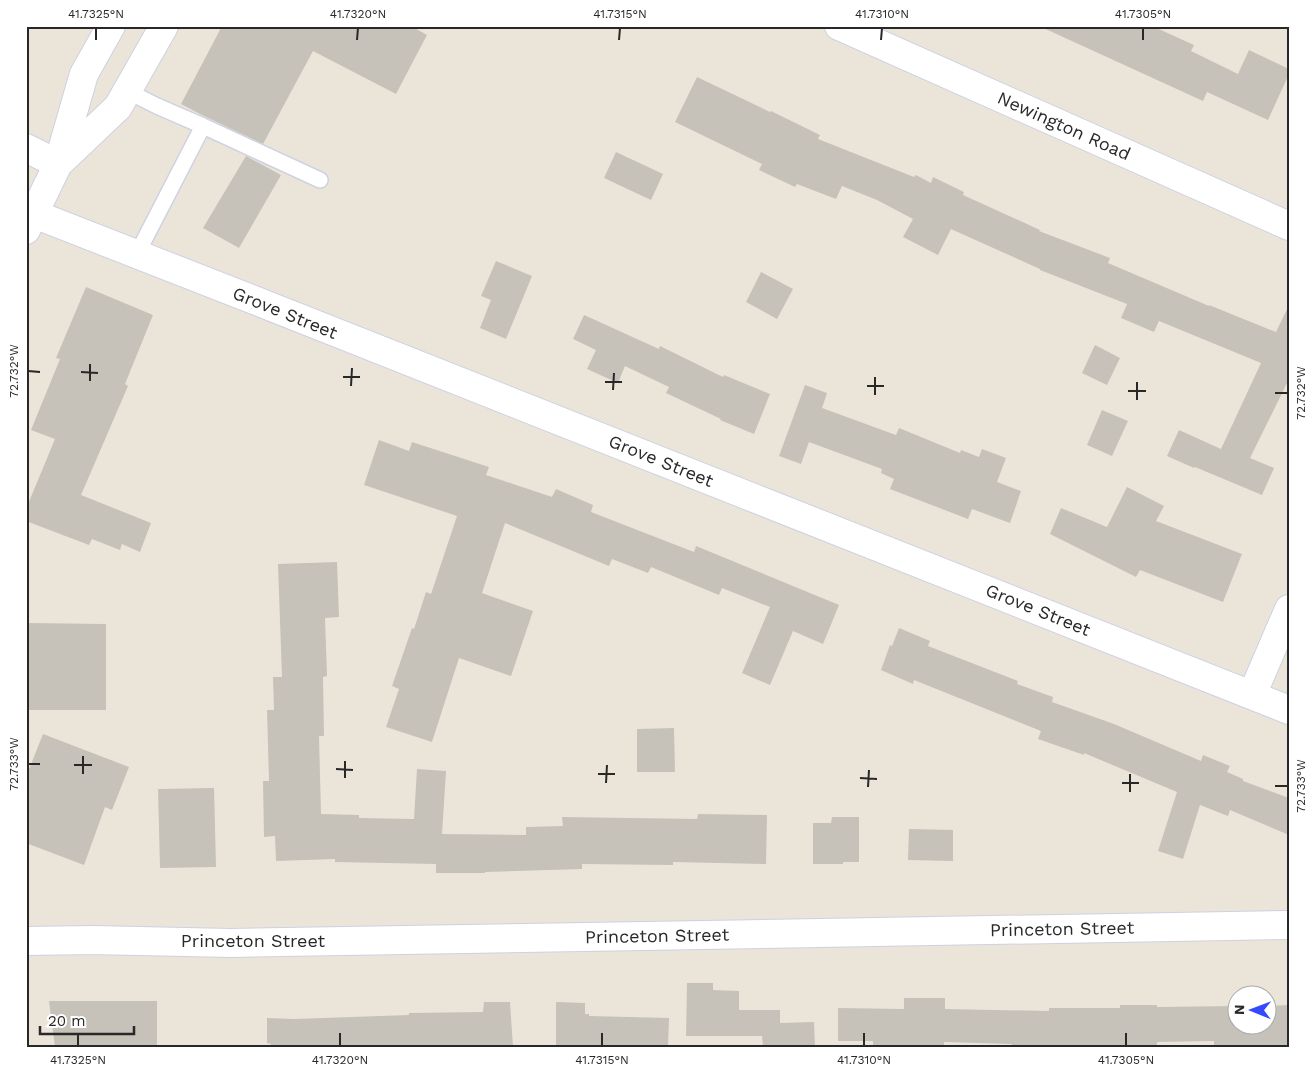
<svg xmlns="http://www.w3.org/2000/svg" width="1315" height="1073" font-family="'Work Sans',sans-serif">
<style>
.building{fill:#c6c2b9}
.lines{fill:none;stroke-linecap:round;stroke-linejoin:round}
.service-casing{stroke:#ced1e2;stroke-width:18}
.minor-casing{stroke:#ced1e2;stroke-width:30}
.secondary-casing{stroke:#ced1e2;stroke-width:30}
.service{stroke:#fff;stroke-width:15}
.minor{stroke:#fff;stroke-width:28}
.secondary{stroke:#fff;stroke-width:28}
.ticks{fill:none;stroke:#282828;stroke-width:2}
.labels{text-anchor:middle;stroke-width:4.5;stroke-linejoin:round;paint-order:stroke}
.street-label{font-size:18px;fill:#282828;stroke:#fff}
.neatline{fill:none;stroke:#282828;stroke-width:2}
.ticks-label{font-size:12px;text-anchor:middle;fill:#282828}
</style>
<rect width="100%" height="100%" fill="#ebe5d9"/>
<path class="building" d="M 222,26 L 411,26 L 427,35 L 396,94 L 313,51 L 263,144 L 200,114 L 181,104 Z
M 1039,26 L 1152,26 L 1194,45 L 1191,51 L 1238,74 L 1249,50 L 1289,69 L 1289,74 L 1268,120 L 1207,92 L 1203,101 Z
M 697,77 L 770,112 L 771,111 L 820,135 L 818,139 L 914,177 L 916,175 L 931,183 L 933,177 L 964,192 L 963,195 L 1040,230 L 1039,231 L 1110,258 L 1108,263 L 1209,306 L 1209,305 L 1276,332 L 1289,305 L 1289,379 L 1250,458 L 1274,468 L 1262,495 L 1195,467 L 1194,468 L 1167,456 L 1179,430 L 1221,449 L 1261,363 L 1159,321 L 1154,332 L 1121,318 L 1127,304 L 1040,270 L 1040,269 L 951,229 L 938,255 L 903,237 L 913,219 L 877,200 L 842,186 L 836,199 L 797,184 L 795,187 L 759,170 L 762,164 L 675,122 Z
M 616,152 L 663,174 L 651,200 L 604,178 Z
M 246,156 L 281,175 L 239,248 L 203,228 Z
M 496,261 L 532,276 L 506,339 L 480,328 L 491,300 L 481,296 Z
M 761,272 L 793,289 L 777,319 L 746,302 Z
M 86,287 L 153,315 L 125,384 L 128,386 L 81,495 L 151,523 L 140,552 L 122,544 L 120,550 L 92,539 L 89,545 L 26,521 L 26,509 L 55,439 L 31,430 L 60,359 L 56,358 Z
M 584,315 L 659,349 L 660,346 L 723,377 L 724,375 L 770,394 L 754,434 L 720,420 L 721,419 L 666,393 L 669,387 L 625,366 L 618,383 L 587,369 L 596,350 L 573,339 Z
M 1095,345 L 1120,358 L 1107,385 L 1082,373 Z
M 805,385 L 827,393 L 822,408 L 896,435 L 899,428 L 960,453 L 961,450 L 979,457 L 982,449 L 1006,458 L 997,482 L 1021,491 L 1010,523 L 972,509 L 968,519 L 890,489 L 894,479 L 881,473 L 882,469 L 809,442 L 801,464 L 779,456 Z
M 1102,410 L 1128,421 L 1112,456 L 1087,445 Z
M 379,440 L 409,451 L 412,442 L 489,467 L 486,475 L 552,497 L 556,489 L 593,505 L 591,512 L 694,552 L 696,546 L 839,605 L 823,644 L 793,631 L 770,685 L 742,673 L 770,607 L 722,588 L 719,595 L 651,567 L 648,573 L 612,559 L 609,566 L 505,523 L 482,593 L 533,611 L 511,676 L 459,658 L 432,742 L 386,727 L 399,689 L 392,686 L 412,628 L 414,629 L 426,592 L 431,594 L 457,516 L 364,485 Z
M 1127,487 L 1164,506 L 1156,521 L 1242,554 L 1223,602 L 1140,570 L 1136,577 L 1050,534 L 1061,508 L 1107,527 Z
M 337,562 L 339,617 L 325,618 L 327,676 L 323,677 L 324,736 L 319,736 L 321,814 L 359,815 L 359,818 L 414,819 L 417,769 L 446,771 L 442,834 L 526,835 L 526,827 L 563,826 L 562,817 L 697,819 L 698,814 L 767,815 L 766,864 L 673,862 L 673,865 L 582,864 L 582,869 L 485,872 L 485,873 L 436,873 L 436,864 L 335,862 L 335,859 L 276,861 L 275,836 L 264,837 L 263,781 L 269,781 L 267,710 L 274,710 L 273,677 L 282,677 L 278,564 Z
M 26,623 L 106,624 L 106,710 L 26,710 Z
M 899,628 L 930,641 L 928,646 L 1018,681 L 1017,684 L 1053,697 L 1052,702 L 1114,724 L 1201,761 L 1203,755 L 1230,766 L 1227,772 L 1243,779 L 1243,781 L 1289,798 L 1289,835 L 1230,810 L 1228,816 L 1200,805 L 1183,859 L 1158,851 L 1177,792 L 1084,753 L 1084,755 L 1038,739 L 1041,731 L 914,680 L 913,684 L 881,670 L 890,645 L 892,646 Z
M 674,728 L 675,772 L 637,772 L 637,729 Z
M 43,734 L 129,767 L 112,810 L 105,807 L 84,865 L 26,843 L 26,777 Z
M 214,788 L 216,867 L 160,868 L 158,789 Z
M 832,817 L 859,817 L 859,862 L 843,862 L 843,864 L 813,864 L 813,823 L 831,823 Z
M 909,829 L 953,830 L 953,861 L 908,860 Z
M 687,983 L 713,983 L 713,990 L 739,991 L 739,1010 L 780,1010 L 780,1023 L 814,1022 L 815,1047 L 763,1047 L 762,1036 L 686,1036 Z
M 904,998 L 945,998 L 945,1009 L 1049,1011 L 1049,1008 L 1120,1008 L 1120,1005 L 1157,1005 L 1157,1007 L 1238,1006 L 1238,1026 L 1268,1026 L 1268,1006 L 1289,1005 L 1289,1047 L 1214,1047 L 1214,1041 L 1157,1042 L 1157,1047 L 1011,1046 L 1012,1044 L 944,1042 L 944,1047 L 873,1047 L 873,1041 L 838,1041 L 838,1008 L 904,1009 Z
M 49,1001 L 157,1001 L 157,1047 L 55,1047 Z
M 484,1002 L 510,1002 L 513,1047 L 271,1047 L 271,1044 L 267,1043 L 267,1018 L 294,1019 L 409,1015 L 409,1013 L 483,1012 Z
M 556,1002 L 585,1003 L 585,1014 L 589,1014 L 589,1016 L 669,1018 L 668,1047 L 556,1047 Z"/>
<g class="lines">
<g class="service-casing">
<path id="service" d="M 127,91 L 157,106 L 203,126 L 320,180
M 137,254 L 203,126"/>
</g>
<g class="minor-casing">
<path id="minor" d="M 34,214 L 259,302 L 1289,710
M 1252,695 L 1289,609
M 26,941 L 92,940 L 231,943 L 1289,925"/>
</g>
<g class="secondary-casing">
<path id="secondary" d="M 839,26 L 1289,226
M 26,148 L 58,164
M 59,163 L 118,107 L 164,26
M 26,230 L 58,164 L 84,74 L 111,26"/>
</g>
<use href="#service" class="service"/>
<use href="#minor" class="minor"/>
<use href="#secondary" class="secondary"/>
</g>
<path class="ticks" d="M 96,40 L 96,28M 357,40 L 358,28M 619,40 L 620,28M 881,40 L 882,28M 1143,40 L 1143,28M 28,371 L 40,372M 81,372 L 98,373M 343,377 L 360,377M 90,381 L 90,364M 605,382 L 622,382M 351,386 L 352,368M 867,386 L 884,386M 613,390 L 614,373M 1128,391 L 1146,391M 1275,393 L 1288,393M 875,395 L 875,377M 1137,400 L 1137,382M 28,764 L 40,764M 74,765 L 92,765M 336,769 L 353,770M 83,774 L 83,756M 598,774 L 615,774M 345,778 L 345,761M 860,778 L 877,779M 606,783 L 607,765M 1122,783 L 1139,783M 1275,786 L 1288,786M 868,787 L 869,770M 1130,792 L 1130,774M 78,1046 L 78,1033M 340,1046 L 340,1033M 602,1046 L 602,1033M 864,1046 L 864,1033M 1126,1046 L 1126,1033"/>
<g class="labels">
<g class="street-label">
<text transform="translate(1064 126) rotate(24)" y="6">Newington Road</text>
<text transform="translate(285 313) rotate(22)" y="6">Grove Street</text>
<text transform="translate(661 461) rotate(22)" y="6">Grove Street</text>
<text transform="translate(1038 610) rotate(22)" y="6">Grove Street</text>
<text transform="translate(1062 929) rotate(-1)" y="6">Princeton Street</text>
<text transform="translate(657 936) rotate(-1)" y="6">Princeton Street</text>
<text x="253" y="947">Princeton Street</text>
</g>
</g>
<rect width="1315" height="1073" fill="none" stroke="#ffffff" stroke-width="55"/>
<g transform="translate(1252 1010) rotate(271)"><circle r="24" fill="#ffffff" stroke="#a9a9a9"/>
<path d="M0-4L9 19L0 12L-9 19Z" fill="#3549fd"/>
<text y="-8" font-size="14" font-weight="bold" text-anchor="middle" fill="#282828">N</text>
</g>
<path d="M40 1026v8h94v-8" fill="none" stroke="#282828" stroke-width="2.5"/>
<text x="48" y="1026" font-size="15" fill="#282828" stroke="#ffffff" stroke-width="4" paint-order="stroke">20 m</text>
<rect x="28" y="28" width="1260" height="1018" class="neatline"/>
<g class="ticks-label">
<text x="96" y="18">41.7325°N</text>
<text x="358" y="18">41.7320°N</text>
<text x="620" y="18">41.7315°N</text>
<text x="882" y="18">41.7310°N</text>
<text x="1143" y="18">41.7305°N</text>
<text transform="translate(14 371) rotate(-90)" y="4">72.732°W</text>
<text transform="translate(1301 393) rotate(-90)" y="4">72.732°W</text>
<text transform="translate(14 764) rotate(-90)" y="4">72.733°W</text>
<text transform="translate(1301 786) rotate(-90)" y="4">72.733°W</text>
<text x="78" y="1064">41.7325°N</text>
<text x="340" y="1064">41.7320°N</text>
<text x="602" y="1064">41.7315°N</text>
<text x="864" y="1064">41.7310°N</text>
<text x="1126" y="1064">41.7305°N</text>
</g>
</svg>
